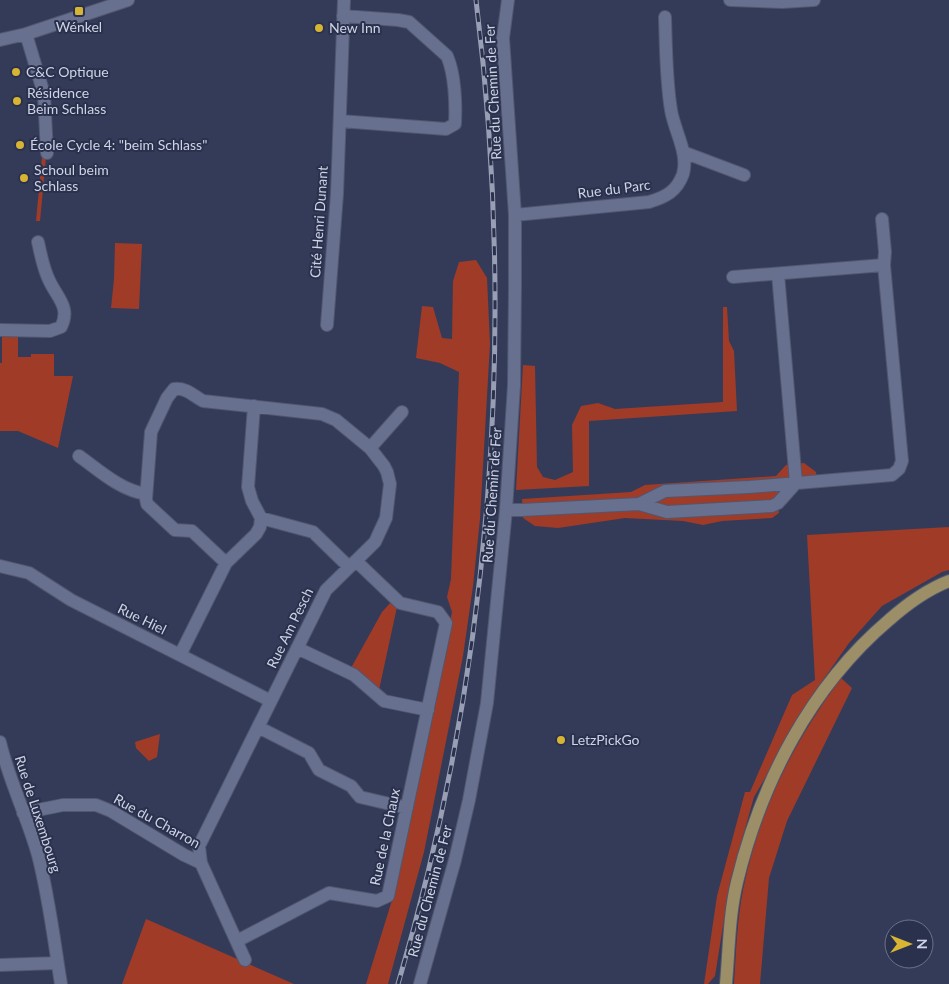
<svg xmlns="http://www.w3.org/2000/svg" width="949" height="984" font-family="Lato,sans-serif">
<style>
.green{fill:#a03b27}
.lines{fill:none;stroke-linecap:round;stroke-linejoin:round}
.minor-casing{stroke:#51576f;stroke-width:14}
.major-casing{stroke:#51576f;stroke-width:14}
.minor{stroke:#687090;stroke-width:12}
.major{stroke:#9c8f67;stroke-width:12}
.rail-casing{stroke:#989eb4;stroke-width:5}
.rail{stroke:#2a314d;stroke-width:3;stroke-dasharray:9;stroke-linecap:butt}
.poi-dot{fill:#d7b434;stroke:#2a314d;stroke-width:2}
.labels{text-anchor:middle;stroke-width:4;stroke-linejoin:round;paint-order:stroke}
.poi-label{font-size:14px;fill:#ced3e5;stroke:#2a314d;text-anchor:start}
.street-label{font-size:14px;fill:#ced3e5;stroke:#2a314d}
</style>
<rect width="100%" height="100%" fill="#343b58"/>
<path class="green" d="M 42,157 L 46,157 L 40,221 L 36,221 Z
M 115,243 L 142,244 L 139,309 L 111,308 L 114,279 Z
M 476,260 L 487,278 L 490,344 L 480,519 L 473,586 L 463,656 L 424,852 L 388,984 L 366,984 L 393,897 L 452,612 L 447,597 L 451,579 L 459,372 L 440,363 L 416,358 L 422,306 L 433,307 L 442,338 L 452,339 L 453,281 L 459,262 Z
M 723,307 L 727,307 L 729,341 L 734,351 L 737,411 L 589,421 L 589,486 L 516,490 L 523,365 L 535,366 L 537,467 L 543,477 L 555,480 L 573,472 L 572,425 L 581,406 L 598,403 L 615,409 L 723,402 Z
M 2,335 L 18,335 L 18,357 L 31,357 L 31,354 L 54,354 L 54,376 L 73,376 L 58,448 L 18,431 L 0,431 L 0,363 L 2,363 Z
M 804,463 L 816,472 L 817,481 L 796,483 L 778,503 L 779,513 L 772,518 L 722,521 L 703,525 L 683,521 L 625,518 L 558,528 L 535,526 L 523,518 L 522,499 L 631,492 L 645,485 L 776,476 L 786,465 Z
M 949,527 L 949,570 L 942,572 L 882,606 L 849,643 L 814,693 L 754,797 L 730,882 L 715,976 L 708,984 L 704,984 L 717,896 L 745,792 L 750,792 L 792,695 L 815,680 L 807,535 Z
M 392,601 L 397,607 L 379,690 L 351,668 L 382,612 Z
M 841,678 L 852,688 L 787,821 L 769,878 L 760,984 L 734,984 C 736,953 737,920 743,890 C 759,810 793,743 841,678 Z
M 160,734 L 157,757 L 149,761 L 136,748 L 135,742 Z
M 146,919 L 294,984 L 122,984 Z"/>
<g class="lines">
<g class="minor-casing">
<path id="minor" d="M 730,0 L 782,2 L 814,0
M 26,34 L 44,94 L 47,153
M 0,40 L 26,34 L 128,0
M 340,121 L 446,129 L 455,124 C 456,104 455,74 447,56 L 409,22 L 398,20 L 343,16
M 683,152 L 744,175
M 515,215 L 649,202 C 666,197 677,191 683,174 C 689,153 674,130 671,110 C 666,80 666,48 665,17
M 778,274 L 796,483
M 733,277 L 884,265
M 327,325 L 337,194 L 344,0
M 0,330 L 50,331 L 61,327 C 71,307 57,298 49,280 C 43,268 41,255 38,242
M 370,448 L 402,412
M 79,456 C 100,471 120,490 146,494
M 639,504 L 665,491 L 749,487 L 892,475 L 899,469 L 902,461 L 884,265 L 885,252 L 882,219
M 506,510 L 522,510 L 639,504 L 667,512 L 772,506 L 778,503 L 796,483
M 261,518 L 313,532 L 349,567
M 0,566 L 29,573 L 71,600 L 271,701
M 297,648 L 354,675 L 384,701 L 428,710
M 180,655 L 226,563 L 256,534 L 260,527 L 261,518 L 252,501 L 248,487 L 254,406
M 258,727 L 309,753 L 319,770 L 351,786 L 360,797 L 407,808
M 0,742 C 9,781 27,816 38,855 C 49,897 54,941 61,984
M 23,813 L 63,805 L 96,805 L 111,811 L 184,855 L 201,863 L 245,960
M 201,863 L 199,846 L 326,590 L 375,542 L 386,518 L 390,484 L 387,472 L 384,466 L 370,448 L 336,420 L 322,414 L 203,401 C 194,396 185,387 174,389 L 167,398 L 151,432 L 146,499 L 147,504 L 175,530 L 192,531 L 226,563
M 237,941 L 329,893 L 377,901 L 388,896 L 446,623 L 438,612 L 400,603 L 356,561
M 0,965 L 57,963
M 420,984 L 455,860 L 469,800 L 487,703 L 506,510 L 514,385 L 515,287 L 515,215 L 503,38 L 508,0"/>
</g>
<g class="major-casing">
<path id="major" d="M 726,984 C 729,950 729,915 737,882 C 761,783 810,687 889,620 C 907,604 926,590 949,581"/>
</g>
<use href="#minor" class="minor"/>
<use href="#major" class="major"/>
<g class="rail-casing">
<path id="rail" d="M 398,984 C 492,666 517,329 476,0"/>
</g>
<use href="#rail" class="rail"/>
</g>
<g class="poi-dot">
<rect x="74" y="6" width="10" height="10" rx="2.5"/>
<circle cx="319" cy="28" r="5"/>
<circle cx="16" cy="72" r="5"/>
<circle cx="17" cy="101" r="5"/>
<circle cx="20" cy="145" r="5"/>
<circle cx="24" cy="178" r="5"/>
<circle cx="561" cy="740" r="5"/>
</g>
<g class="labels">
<g class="poi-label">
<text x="79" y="32" text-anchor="middle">Wénkel</text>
<text x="329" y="33">New Inn</text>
<text x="26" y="77">C&amp;C Optique</text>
<text x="27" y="98">Résidence<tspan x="27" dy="16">Beim Schlass</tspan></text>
<text x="30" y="150">École Cycle 4: "beim Schlass"</text>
<text x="34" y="175">Schoul beim<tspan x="34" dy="16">Schlass</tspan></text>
<text x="571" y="745">LetzPickGo</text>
</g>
<g class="street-label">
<text transform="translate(493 92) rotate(-93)" y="5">Rue du Chemin de Fer</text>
<text transform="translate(614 189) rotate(-7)" y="5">Rue du Parc</text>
<text transform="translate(319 222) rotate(-86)" y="5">Cité Henri Dunant</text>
<text transform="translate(492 495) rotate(-86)" y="5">Rue du Chemin de Fer</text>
<text transform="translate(142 619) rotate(26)" y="5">Rue Hiel</text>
<text transform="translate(290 628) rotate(-64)" y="5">Rue Am Pesch</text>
<text transform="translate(38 814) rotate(72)" y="5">Rue de Luxembourg</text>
<text transform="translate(157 821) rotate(29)" y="5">Rue du Charron</text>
<text transform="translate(385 837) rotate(-78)" y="5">Rue de la Chaux</text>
<text transform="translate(430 891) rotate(-75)" y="5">Rue du Chemin de Fer</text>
</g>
</g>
<g transform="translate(909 944) rotate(90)"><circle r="24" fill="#2a314d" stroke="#6c728a"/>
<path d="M0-4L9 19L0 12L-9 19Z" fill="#d7b434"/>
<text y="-8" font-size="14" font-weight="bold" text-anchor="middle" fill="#ced3e5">N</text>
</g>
</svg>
